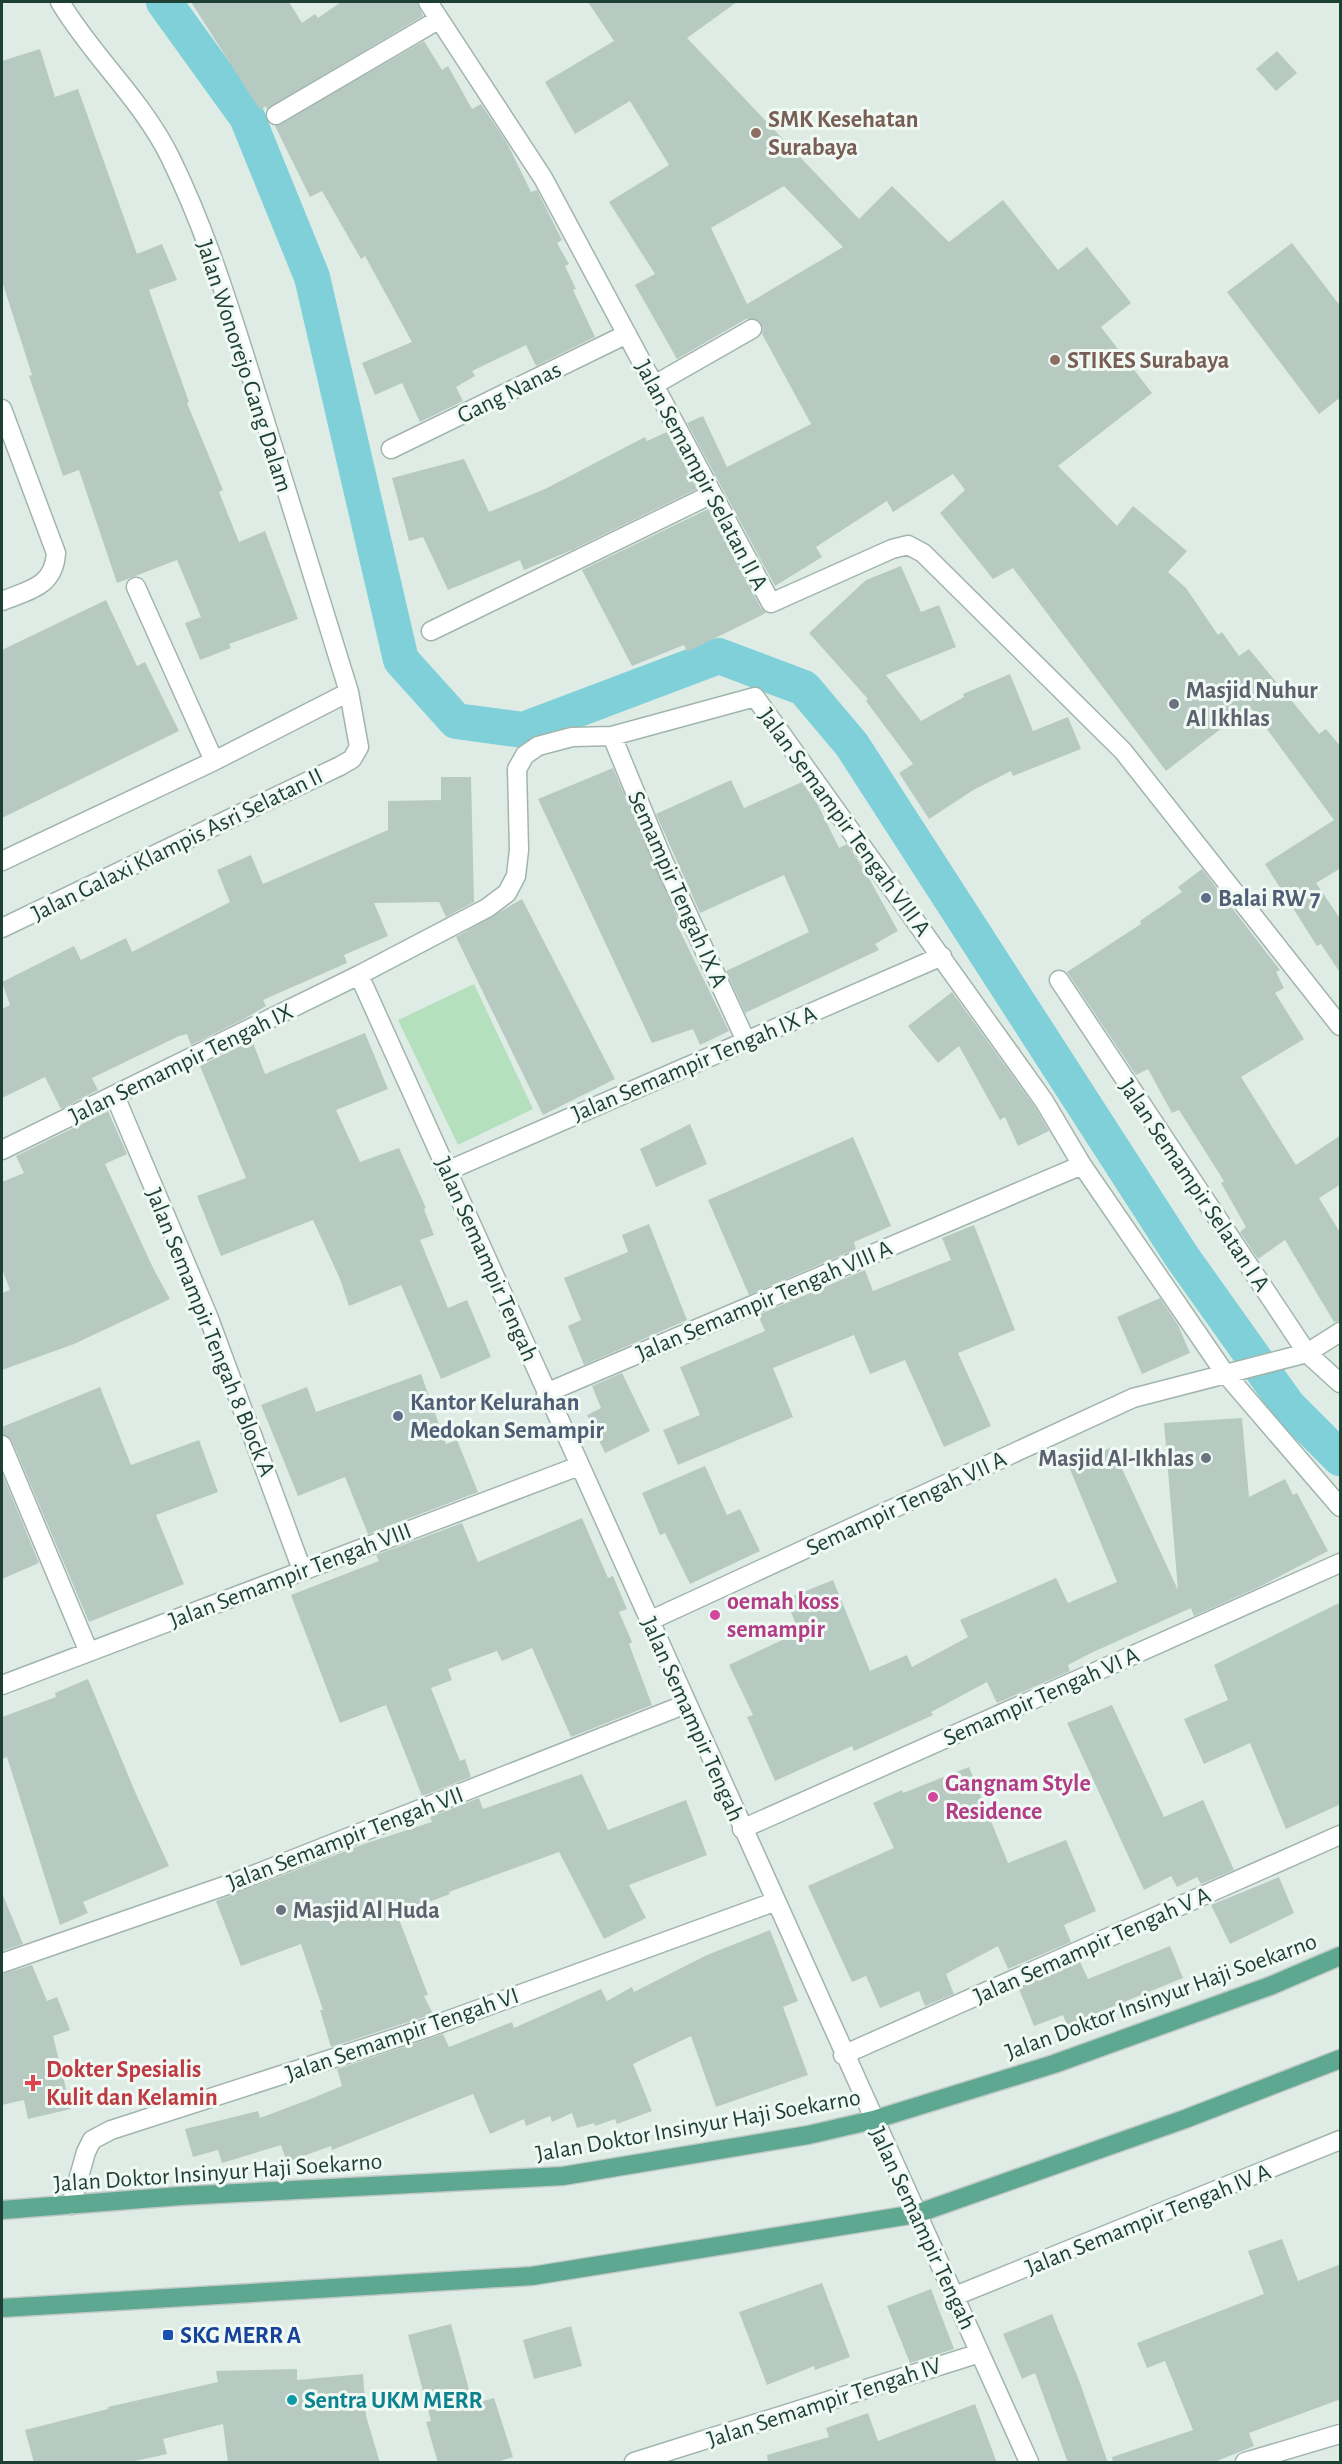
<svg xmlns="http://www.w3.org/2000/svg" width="1342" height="2464" font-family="'Alegreya Sans',sans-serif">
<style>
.green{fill:#b5e0be}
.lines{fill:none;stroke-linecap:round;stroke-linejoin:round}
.canal{stroke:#80d0d9;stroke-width:36}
.building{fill:#b7cac1;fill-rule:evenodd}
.minor-casing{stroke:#a1b5ad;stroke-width:21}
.major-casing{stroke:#c0c9c6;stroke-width:21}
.minor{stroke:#fff;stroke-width:18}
.major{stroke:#5ea790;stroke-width:18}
.education-dot{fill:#8d6e63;stroke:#f0f9f4;stroke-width:2}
.worship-dot{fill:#6b7280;stroke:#f0f9f4;stroke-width:2}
.service-dot{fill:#5c6f8a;stroke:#f0f9f4;stroke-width:2}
.hotel-dot{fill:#d1479c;stroke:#f0f9f4;stroke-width:2}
.health-dot{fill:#e0444e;stroke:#f0f9f4;stroke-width:2}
.transit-dot{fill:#1a4fb4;stroke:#f0f9f4;stroke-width:2}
.culture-dot{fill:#0f9aa8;stroke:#f0f9f4;stroke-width:2}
.labels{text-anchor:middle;stroke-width:6;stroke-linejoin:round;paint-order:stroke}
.education-label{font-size:24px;font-weight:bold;fill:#785e54;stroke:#f0f9f4;text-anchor:start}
.street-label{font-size:24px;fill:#1e3f34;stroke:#f0f9f4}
.worship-label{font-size:24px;font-weight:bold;fill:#5b616d;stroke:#f0f9f4;text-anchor:start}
.service-label{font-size:24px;font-weight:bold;fill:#4e5e75;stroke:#f0f9f4;text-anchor:start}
.hotel-label{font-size:24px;font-weight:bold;fill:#b23c85;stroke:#f0f9f4;text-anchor:start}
.health-label{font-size:24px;font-weight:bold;fill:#be3a42;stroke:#f0f9f4;text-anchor:start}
.transit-label{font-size:24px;font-weight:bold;fill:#164399;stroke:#f0f9f4;text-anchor:start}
.culture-label{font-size:24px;font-weight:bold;fill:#0d838f;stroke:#f0f9f4;text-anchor:start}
</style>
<rect width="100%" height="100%" fill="#dfece6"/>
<path class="green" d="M 474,984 L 533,1109 L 458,1145 L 398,1020 Z"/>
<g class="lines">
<path class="canal" d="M 164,2 L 247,117 L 312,277 L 401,660 L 456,721 L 523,730 L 719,656 L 804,688 L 852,745 L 1182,1257 L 1288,1406 L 1340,1458"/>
</g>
<path class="building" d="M 191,2 L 289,2 L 302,23 L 315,14 L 318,18 L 341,2 L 417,2 L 423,16 L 267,109 L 266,106 L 260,110 Z
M 588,2 L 737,2 L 687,38 L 859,219 L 892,186 L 949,242 L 1003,200 L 1058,270 L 1087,247 L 1131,303 L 1101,327 L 1152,393 L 1058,466 L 1117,526 L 1133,506 L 1187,551 L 1168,572 L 1186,588 L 1218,635 L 1222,632 L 1239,656 L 1249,649 L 1319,734 L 1326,729 L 1341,747 L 1341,868 L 1316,883 L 1341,920 L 1341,974 L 1321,944 L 1317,946 L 1265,864 L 1334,820 L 1252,709 L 1246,714 L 1244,711 L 1166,771 L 1013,568 L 993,579 L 940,513 L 965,490 L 953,474 L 893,512 L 887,501 L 816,547 L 822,557 L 775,586 L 687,423 L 703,416 L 727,467 L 811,424 L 762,334 L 763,328 L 758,320 L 746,319 L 677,359 L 635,285 L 655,274 L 609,202 L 669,165 L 630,101 L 575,134 L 545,82 L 614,41 ZM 784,186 L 843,247 L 747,304 L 711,228 Z
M 424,41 L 442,70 L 448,66 L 472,109 L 481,104 L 507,143 L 531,192 L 537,190 L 562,240 L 557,243 L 569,264 L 565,266 L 576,289 L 573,290 L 595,337 L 536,366 L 526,345 L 472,371 L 475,376 L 456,387 L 463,401 L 420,422 L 402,383 L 375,395 L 362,363 L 412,342 L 365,256 L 361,259 L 322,191 L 310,197 L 275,126 Z
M 40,49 L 55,97 L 78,89 L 137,254 L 162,244 L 177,280 L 149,290 L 189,402 L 187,403 L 223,490 L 219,492 L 239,542 L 265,531 L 298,619 L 229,644 L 231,648 L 200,660 L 185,623 L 201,617 L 177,560 L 117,583 L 79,470 L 63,476 L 29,376 L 32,375 L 2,281 L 2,61 Z
M 1277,51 L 1297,73 L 1276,91 L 1256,69 Z
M 1292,243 L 1341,307 L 1341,397 L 1319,414 L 1227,292 Z
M 667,432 L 697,489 L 572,550 L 524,570 L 520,560 L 448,590 L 423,537 L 409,541 L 392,478 L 464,459 L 489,512 L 545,489 L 645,437 L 647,441 Z
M 708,509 L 761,608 L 766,613 L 687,652 L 684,645 L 632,666 L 582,570 Z
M 901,566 L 921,612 L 939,605 L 956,647 L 886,675 L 921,721 L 964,697 L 963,694 L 1010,674 L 1033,731 L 1068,717 L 1081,749 L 1013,776 L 1011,771 L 975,789 L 929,819 L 899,773 L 913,764 L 866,701 L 868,699 L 809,633 L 866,580 Z
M 106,600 L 137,666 L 145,662 L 179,731 L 2,818 L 2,650 Z
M 613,768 L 679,922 L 676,923 L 729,1031 L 700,1045 L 693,1029 L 652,1043 L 538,799 Z
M 441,777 L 471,777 L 474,902 L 446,917 L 439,902 L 374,903 L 388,936 L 344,955 L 347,963 L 263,1000 L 266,1006 L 244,1019 L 191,1045 L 187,1034 L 179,1036 L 92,1078 L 98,1090 L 61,1109 L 45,1077 L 2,1098 L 2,1009 L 10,1005 L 2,982 L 74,946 L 81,960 L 126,938 L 132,952 L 230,902 L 217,870 L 251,855 L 263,884 L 388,830 L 388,801 L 441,800 Z
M 731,780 L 744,808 L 802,782 L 818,805 L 839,848 L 847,844 L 865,871 L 898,931 L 875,944 L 879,950 L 745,1013 L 726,971 L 809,932 L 784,875 L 700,913 L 656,814 Z
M 1202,869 L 1280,970 L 1276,972 L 1284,988 L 1275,993 L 1304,1039 L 1241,1077 L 1296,1165 L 1341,1135 L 1341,1184 L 1319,1198 L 1341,1234 L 1341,1321 L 1334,1322 L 1285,1240 L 1258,1259 L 1240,1232 L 1246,1227 L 1221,1183 L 1224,1181 L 1179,1110 L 1172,1113 L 1148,1069 L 1136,1075 L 1067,972 L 1141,924 L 1140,921 L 1182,892 L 1178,887 Z
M 522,899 L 615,1079 L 543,1115 L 456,937 Z
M 952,992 L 1035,1107 L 1049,1131 L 1018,1146 L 1005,1117 L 1000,1120 L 959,1046 L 938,1063 L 908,1026 Z
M 365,1033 L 388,1089 L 336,1110 L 360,1162 L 399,1148 L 426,1208 L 424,1209 L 434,1235 L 420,1240 L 448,1308 L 467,1300 L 491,1357 L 441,1379 L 401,1285 L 349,1306 L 340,1279 L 313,1220 L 221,1256 L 197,1196 L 246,1178 L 200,1066 L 252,1040 L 265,1074 Z
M 108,1111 L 127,1154 L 105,1164 L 154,1270 L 170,1299 L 74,1344 L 2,1370 L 2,1293 L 10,1290 L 2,1269 L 2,1182 L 24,1173 L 16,1156 Z
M 690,1124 L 707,1164 L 656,1187 L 640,1149 Z
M 853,1137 L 891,1226 L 854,1242 L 856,1249 L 749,1295 L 708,1200 Z
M 649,1224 L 687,1320 L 584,1365 L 568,1326 L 581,1320 L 564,1278 L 628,1252 L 622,1235 Z
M 974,1225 L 1015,1330 L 958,1353 L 991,1426 L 944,1447 L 905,1360 L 870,1374 L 854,1335 L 773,1368 L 793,1417 L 678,1465 L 663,1430 L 700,1415 L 680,1367 L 765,1331 L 758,1315 L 865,1270 L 873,1291 L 951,1260 L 942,1238 Z
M 1160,1298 L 1178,1325 L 1190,1353 L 1142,1374 L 1117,1317 Z
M 622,1373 L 650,1431 L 605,1453 L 587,1415 L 601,1408 L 592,1386 Z
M 421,1374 L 446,1444 L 457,1440 L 478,1492 L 368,1534 L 345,1477 L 298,1496 L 261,1405 L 307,1387 L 316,1412 Z
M 100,1387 L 131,1465 L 199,1440 L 218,1492 L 156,1515 L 184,1584 L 89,1622 L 12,1441 L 2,1434 L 2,1427 Z
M 1242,1418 L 1249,1497 L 1285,1479 L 1293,1495 L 1297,1493 L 1328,1551 L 1261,1586 L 1194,1616 L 1191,1608 L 1091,1653 L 1068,1665 L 1070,1671 L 997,1703 L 987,1682 L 931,1712 L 933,1715 L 854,1751 L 852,1746 L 775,1781 L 747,1717 L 753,1715 L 729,1665 L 799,1632 L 786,1599 L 833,1580 L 870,1671 L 907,1655 L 912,1667 L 968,1637 L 960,1620 L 1056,1578 L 1068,1603 L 1117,1582 L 1069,1467 L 1112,1447 L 1178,1590 L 1164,1423 Z
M 705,1466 L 727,1515 L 740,1509 L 760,1551 L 690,1584 L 665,1533 L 660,1535 L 642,1493 Z
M 2,1473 L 39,1563 L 2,1579 Z
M 582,1518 L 608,1578 L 613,1576 L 627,1609 L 619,1612 L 632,1642 L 629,1644 L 652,1705 L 571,1737 L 532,1648 L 502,1661 L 497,1651 L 448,1669 L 452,1680 L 431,1688 L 460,1761 L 465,1759 L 471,1777 L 422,1796 L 386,1705 L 340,1723 L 291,1595 L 379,1561 L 376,1555 L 462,1523 L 478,1562 Z
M 1341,1602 L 1341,1804 L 1286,1829 L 1250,1743 L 1204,1764 L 1184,1719 L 1228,1700 L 1214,1665 Z
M 88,1679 L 136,1794 L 169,1866 L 83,1902 L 88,1913 L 60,1925 L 7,1757 L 2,1759 L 2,1717 L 56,1697 L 55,1693 Z
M 1112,1705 L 1164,1817 L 1203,1800 L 1234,1870 L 1201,1884 L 1197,1877 L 1177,1887 L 1171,1876 L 1144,1890 L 1067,1723 Z
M 969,1767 L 1008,1863 L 1066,1840 L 1096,1911 L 1064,1925 L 1071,1942 L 1008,1969 L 998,1946 L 946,1974 L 954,1994 L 925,2006 L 919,1991 L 880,2008 L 866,1976 L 852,1982 L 808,1886 L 894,1848 L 873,1803 L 902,1790 L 903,1793 Z
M 582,1774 L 608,1830 L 686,1800 L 707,1855 L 629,1885 L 646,1918 L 604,1939 L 559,1852 L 449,1892 L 450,1894 L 397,1914 L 428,1995 L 424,1996 L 433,2014 L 331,2047 L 320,2010 L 323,2010 L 301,1944 L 241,1966 L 216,1901 L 364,1844 L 432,1822 L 430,1817 L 479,1798 L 483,1809 Z
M 1279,1877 L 1294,1913 L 1230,1944 L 1211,1905 Z
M 2,1893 L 23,1944 L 2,1951 Z
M 770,1930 L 798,2001 L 783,2007 L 808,2075 L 716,2107 L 691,2036 L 633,2064 L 652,2111 L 617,2124 L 615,2119 L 595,2126 L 594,2123 L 577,2128 L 572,2113 L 552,2122 L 550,2116 L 526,2126 L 524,2119 L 490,2134 L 473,2094 L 332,2150 L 331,2146 L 287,2162 L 281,2145 L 222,2163 L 218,2150 L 193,2157 L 185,2129 L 258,2111 L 260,2118 L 313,2098 L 342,2086 L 337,2069 L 443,2034 L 449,2047 L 512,2022 L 514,2028 L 601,1989 L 607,2001 L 632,1987 L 634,1992 L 707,1955 Z
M 1170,1946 L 1183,1978 L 1067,2025 L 1063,2015 L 1034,2026 L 1019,1989 L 1080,1962 L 1088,1979 Z
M 32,1965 L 47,2001 L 57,1997 L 70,2030 L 53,2036 L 71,2109 L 28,2119 L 24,2100 L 2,2105 L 2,1974 Z
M 1282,2239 L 1298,2281 L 1341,2264 L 1341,2399 L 1249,2433 L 1254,2446 L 1212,2463 L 1113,2463 L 1112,2457 L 1193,2430 L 1165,2361 L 1147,2368 L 1137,2343 L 1264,2294 L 1248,2251 Z
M 822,2283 L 850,2357 L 815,2370 L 814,2366 L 767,2385 L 739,2312 Z
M 931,2289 L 954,2349 L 910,2363 L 887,2306 Z
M 1052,2314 L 1080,2383 L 1108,2463 L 1068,2463 L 1035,2373 L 1022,2379 L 1003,2334 Z
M 451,2324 L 473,2404 L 494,2398 L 513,2457 L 494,2463 L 438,2463 L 426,2422 L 431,2421 L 408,2335 Z
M 571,2326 L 582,2366 L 534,2379 L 523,2340 Z
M 297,2369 L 297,2380 L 363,2374 L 366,2416 L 380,2463 L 228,2463 L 223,2424 L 163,2439 L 167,2454 L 126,2463 L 34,2463 L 25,2430 L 108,2409 L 108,2407 L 218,2382 L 216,2371 Z
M 975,2404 L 997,2463 L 768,2463 L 767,2455 L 829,2437 L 826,2428 L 868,2413 L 878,2441 Z"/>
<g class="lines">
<g class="minor-casing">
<path id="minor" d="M 428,2 L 543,178 L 771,603 L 892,549 L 908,545 L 923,553 L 1123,751 L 1340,1026
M 276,115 L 438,20
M 654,385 L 752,329
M 2,409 L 56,553 C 54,587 29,590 2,601
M 391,449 L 627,334
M 136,587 L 214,761
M 431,631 L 712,494
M 612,736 L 663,860 L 746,1041
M 2,861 L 214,761 L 349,692
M 2,928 L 340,766 L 352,759 L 359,747 L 349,692 C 319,597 290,501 260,405 C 234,322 209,236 170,157 C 142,100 92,56 60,2
M 359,975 L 1029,2462
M 1059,980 L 1307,1353 L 1340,1383
M 115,1096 L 208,1316 L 302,1570
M 2,1150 L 359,975 L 487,908 L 507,893 L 516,876 L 519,850 L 517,769 L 525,755 L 538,746 L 572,737 L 612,736 L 755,697 L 1044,1101 L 1082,1165 L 1224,1372 L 1340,1507
M 447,1171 L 942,956
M 546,1393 L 1082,1165
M 2,1445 L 88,1650
M 649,1621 L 1133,1398 L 1307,1353 L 1340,1332
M 2,1685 L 579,1466
M 742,1829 L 1340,1563
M 2,1963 L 233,1883 L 686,1704
M 843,2055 L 1340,1835
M 71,2205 L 86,2152 L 92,2140 L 111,2130 L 427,2028 L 774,1902
M 955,2296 L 1340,2140
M 634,2462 L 980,2353
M 1245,2462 L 1340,2434"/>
</g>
<g class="major-casing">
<path id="major" d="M 2,2210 L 180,2196 L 563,2176 L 808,2135 L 873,2120 L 1054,2064 L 1270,1986 L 1340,1956
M 2,2308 L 532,2276 L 916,2214 L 1185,2119 L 1340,2059"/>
</g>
<use href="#minor" class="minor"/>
<use href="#major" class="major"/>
</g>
<g class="education-dot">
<circle cx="756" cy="133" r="6"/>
<circle cx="1055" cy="360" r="6"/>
</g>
<g class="worship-dot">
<circle cx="1174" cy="704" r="6"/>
<circle cx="1206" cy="1458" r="6"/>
<circle cx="281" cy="1910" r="6"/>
</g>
<g class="service-dot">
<circle cx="1206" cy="898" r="6"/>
<circle cx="398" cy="1416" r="6"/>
</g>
<g class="hotel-dot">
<circle cx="715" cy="1615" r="6"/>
<circle cx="933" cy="1797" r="6"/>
</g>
<path class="health-dot" d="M30 2074h6v6h6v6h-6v6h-6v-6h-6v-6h6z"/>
<rect class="transit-dot" x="162" y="2329" width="12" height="12" rx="3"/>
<circle class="culture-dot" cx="292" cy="2400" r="6"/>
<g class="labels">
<g class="education-label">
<text x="768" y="127">SMK Kesehatan<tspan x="768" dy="28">Surabaya</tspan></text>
<text x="1067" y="368">STIKES Surabaya</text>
</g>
<g class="street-label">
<text transform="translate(245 366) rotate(72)" y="8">Jalan Wonorejo Gang Dalam</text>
<text transform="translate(509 392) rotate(-26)" y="8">Gang Nanas</text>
<text transform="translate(702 475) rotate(62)" y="8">Jalan Semampir Selatan II A</text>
<text transform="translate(845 822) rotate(54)" y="8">Jalan Semampir Tengah VIII A</text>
<text transform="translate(177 844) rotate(-26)" y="8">Jalan Galaxi Klampis Asri Selatan II</text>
<text transform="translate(678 889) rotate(66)" y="8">Semampir Tengah IX A</text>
<text transform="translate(181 1063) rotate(-26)" y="8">Jalan Semampir Tengah IX</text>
<text transform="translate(694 1063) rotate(-23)" y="8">Jalan Semampir Tengah IX A</text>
<text transform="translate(1195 1185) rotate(56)" y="8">Jalan Semampir Selatan I A</text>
<text transform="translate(487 1259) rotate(66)" y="8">Jalan Semampir Tengah</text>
<text transform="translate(764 1300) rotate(-23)" y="8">Jalan Semampir Tengah VIII A</text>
<text transform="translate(211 1332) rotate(68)" y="8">Jalan Semampir Tengah 8 Block A</text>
<text transform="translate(906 1503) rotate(-25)" y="8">Semampir Tengah VII A</text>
<text transform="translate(290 1575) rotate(-21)" y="8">Jalan Semampir Tengah VIII</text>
<text transform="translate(1041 1696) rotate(-24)" y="8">Semampir Tengah VI A</text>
<text transform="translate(693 1719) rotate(66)" y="8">Jalan Semampir Tengah</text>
<text transform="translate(345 1838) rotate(-21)" y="8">Jalan Semampir Tengah VII</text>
<text transform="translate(1092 1945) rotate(-24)" y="8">Jalan Semampir Tengah V A</text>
<text transform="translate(1161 1996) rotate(-20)" y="8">Jalan Doktor Insinyur Haji Soekarno</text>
<text transform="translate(402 2034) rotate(-19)" y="8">Jalan Semampir Tengah VI</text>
<text transform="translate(698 2125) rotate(-10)" y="8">Jalan Doktor Insinyur Haji Soekarno</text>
<text transform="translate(218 2172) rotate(-4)" y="8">Jalan Doktor Insinyur Haji Soekarno</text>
<text transform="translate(1148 2219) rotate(-22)" y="8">Jalan Semampir Tengah IV A</text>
<text transform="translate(923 2228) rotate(65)" y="8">Jalan Semampir Tengah</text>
<text transform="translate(824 2402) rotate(-18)" y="8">Jalan Semampir Tengah IV</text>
</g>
<g class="worship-label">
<text x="1186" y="698">Masjid Nuhur<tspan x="1186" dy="28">Al Ikhlas</tspan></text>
<text x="1194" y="1466" text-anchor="end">Masjid Al-Ikhlas</text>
<text x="293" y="1918">Masjid Al Huda</text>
</g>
<g class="service-label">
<text x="1218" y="906">Balai RW 7</text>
<text x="410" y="1410">Kantor Kelurahan<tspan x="410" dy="28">Medokan Semampir</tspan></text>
</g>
<g class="hotel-label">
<text x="727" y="1609">oemah koss<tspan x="727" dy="28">semampir</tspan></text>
<text x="945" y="1791">Gangnam Style<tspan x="945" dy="28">Residence</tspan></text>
</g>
<g class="health-label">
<text x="46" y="2077">Dokter Spesialis<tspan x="46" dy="28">Kulit dan Kelamin</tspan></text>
</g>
<g class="transit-label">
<text x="180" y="2343">SKG MERR A</text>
</g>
<g class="culture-label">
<text x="304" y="2408">Sentra UKM MERR</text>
</g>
</g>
<rect width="1342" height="2464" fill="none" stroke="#1e3f34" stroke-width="6"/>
</svg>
